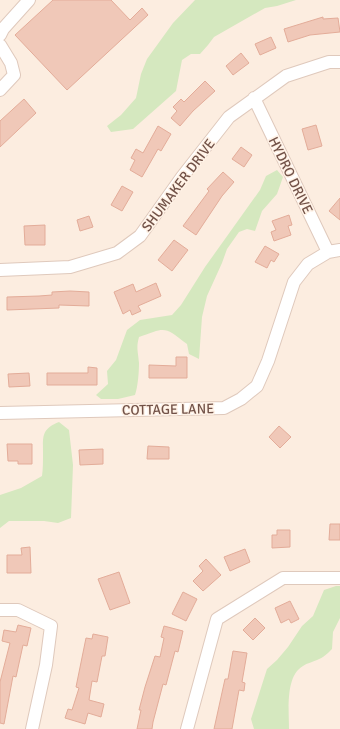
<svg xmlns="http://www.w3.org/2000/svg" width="340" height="729" font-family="Signika,sans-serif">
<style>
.green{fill:#d5e8bf}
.building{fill:#f0c8b8;stroke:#e3ac99}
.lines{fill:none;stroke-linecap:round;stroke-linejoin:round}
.minor-casing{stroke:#dfc9bc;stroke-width:14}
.minor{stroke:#fff;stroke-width:12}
.labels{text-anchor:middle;stroke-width:3;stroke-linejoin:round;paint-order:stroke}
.street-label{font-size:14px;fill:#725248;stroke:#fff2e6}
</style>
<rect width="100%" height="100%" fill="#fcede0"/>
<path class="green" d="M 195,0 L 296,0 L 277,6 L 265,8 L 214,37 L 208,45 L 200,54 L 191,54 L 182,60 L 176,91 L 133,129 L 111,132 L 107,126 L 121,115 L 136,98 L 141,74 L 147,59 L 173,23 Z
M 277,170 L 283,177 L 277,194 L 262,211 L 255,231 L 247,229 L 239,232 L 227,249 L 222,263 L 207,296 L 202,317 L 199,359 L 189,354 L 187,344 C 164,326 166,327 139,337 C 136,348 138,351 139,363 C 139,372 138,386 135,395 L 118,399 L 101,399 L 96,395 L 108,384 L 107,371 L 116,360 L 127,330 L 140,320 L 172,315 L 181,305 L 205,267 L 260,190 L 266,176 Z
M 59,422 L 69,430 L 73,465 L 71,518 L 58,523 L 44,521 L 9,521 L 0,528 L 0,495 L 21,488 L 42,476 C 43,469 43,461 43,453 C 43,437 41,429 59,422 Z
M 336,586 L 340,586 L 340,618 L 333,632 L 332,649 C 328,653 323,658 317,660 C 313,662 307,663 303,666 C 285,676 289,711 289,729 L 254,729 L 251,719 L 267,669 L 277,660 L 288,647 L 302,626 L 313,616 L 324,590 Z"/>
<path class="building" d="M 53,0 L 111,0 L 130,20 L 142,8 L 148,15 L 67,90 L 15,35 Z
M 323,17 L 323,19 L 338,18 L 340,32 L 310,35 L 288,42 L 284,29 Z
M 271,37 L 276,48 L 260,55 L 255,44 Z
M 241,53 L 249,63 L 233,75 L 226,66 Z
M 205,81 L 215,91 L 193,111 L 180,126 L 171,118 L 177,111 L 173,107 L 181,99 L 184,102 Z
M 24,99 L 36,113 L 0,147 L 0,121 Z
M 316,125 L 322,146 L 308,150 L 302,129 Z
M 158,126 L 171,134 L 161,151 L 158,149 L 142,177 L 130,170 L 135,160 L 131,158 L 136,149 L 143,153 Z
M 241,147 L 252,155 L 244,167 L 232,159 Z
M 223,172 L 234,182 L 222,196 L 196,235 L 183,226 L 209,191 L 207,189 Z
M 122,186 L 133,192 L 122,211 L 111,205 Z
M 340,198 L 340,220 L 329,211 Z
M 289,215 L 292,225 L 288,226 L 291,235 L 274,241 L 271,232 L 276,230 L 272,221 Z
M 89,216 L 93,227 L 80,231 L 77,220 Z
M 45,225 L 45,245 L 25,245 L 24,226 Z
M 174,240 L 188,250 L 172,271 L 158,260 Z
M 265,246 L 279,254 L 274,262 L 271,260 L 267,268 L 255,262 Z
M 156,283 L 161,296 L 138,306 L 141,311 L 132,315 L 130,310 L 123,314 L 114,292 L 133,284 L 136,292 Z
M 70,291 L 89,292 L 89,306 L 59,305 L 59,308 L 7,310 L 7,297 L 39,296 L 52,295 L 52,292 Z
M 176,357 L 187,357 L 187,378 L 149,378 L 149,365 L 176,366 Z
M 88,367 L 97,368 L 97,385 L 47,385 L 47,373 L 88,373 Z
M 29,373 L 30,386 L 9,387 L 8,374 Z
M 279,426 L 291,437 L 280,448 L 269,437 Z
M 7,444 L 32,444 L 32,464 L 18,464 L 18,461 L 8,461 Z
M 148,446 L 169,447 L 169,459 L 147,459 Z
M 103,449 L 103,464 L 80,465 L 79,450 Z
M 330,524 L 340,524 L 340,540 L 329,540 Z
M 277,530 L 290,530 L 290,547 L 272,548 L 272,535 L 277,535 Z
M 30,547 L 31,573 L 7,573 L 7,555 L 22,555 L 21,548 Z
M 245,549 L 250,562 L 230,571 L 224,557 Z
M 206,559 L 221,575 L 203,591 L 193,581 L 203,571 L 199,566 Z
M 119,572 L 130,603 L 110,610 L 98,579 Z
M 183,592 L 197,599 L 186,621 L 172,614 Z
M 290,601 L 299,619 L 291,623 L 289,619 L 281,623 L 275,608 Z
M 255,618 L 265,628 L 253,640 L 243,630 Z
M 18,625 L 31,628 L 27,646 L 23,645 L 16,677 L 13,676 L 4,724 L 0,723 L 0,682 L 10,643 L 2,641 L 4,630 L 16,632 Z
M 164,626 L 183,631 L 178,652 L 175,651 L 166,685 L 163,684 L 153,722 L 152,729 L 137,729 L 141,710 L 139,710 L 145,687 L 155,656 L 160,657 L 164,638 L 161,637 Z
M 93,634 L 108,637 L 105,656 L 102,656 L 97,682 L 92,681 L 89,700 L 104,704 L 101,717 L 88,713 L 85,724 L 65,718 L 68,709 L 72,710 L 79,688 L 76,687 L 86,638 L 92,639 Z
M 233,651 L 247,653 L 242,682 L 245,683 L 244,691 L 239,690 L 232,729 L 214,729 L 225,679 L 228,679 Z"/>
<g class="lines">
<g class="minor-casing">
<path id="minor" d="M 0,35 L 3,29 L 29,0
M 0,45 L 11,63 L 14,75 L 0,90
M 254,98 L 328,252
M 0,270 L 70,267 L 117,253 L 140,236 L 182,177 L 229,117 L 286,76 L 329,62 L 340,62
M 0,413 L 224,408 L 241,399 L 257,386 L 268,361 L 294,282 L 308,264 L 328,252 L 340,250
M 0,610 L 18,610 L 51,626 L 46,665 L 32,729
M 187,729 L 217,619 L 283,578 L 340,578"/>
</g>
<use href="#minor" class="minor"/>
</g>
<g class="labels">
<g class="street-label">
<text transform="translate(291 175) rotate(64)" y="5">HYDRO DRIVE</text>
<text transform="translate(178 185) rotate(-53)" y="5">SHUMAKER DRIVE</text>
<text transform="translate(168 409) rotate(-1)" y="5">COTTAGE LANE</text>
</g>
</g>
</svg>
